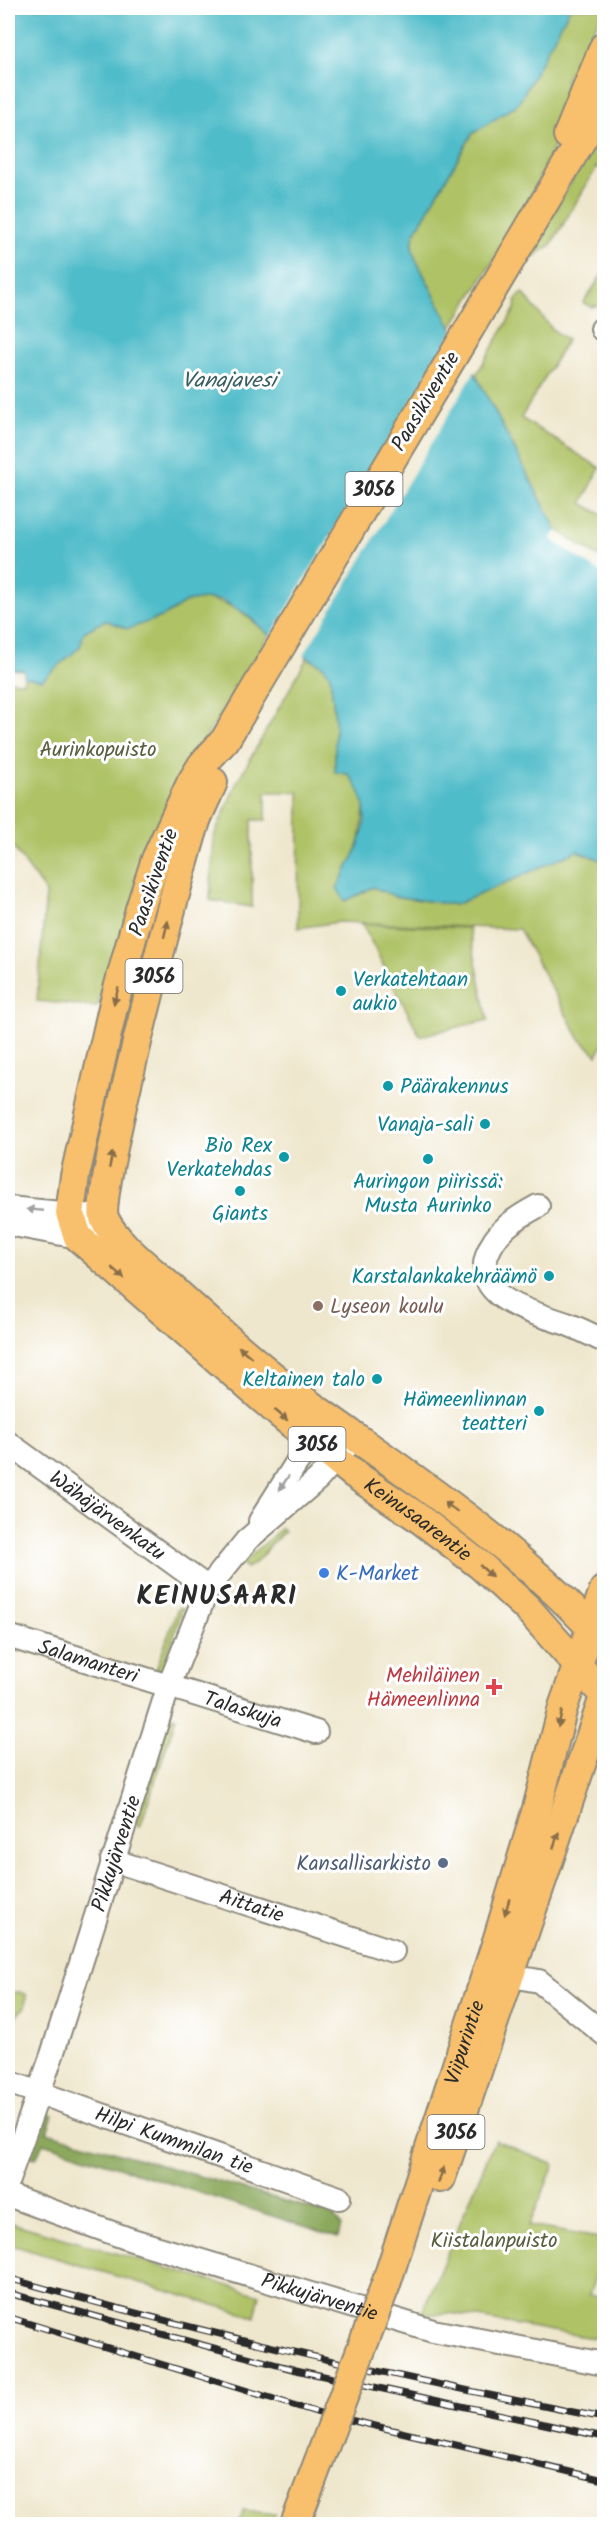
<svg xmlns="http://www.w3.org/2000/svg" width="612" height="2532" font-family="Kalam,sans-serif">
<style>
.green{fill:#afc266;stroke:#6d7648;stroke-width:1.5}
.forest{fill:#8ba85b;stroke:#5b6a43;stroke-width:1.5}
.water{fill:#4fbcc9;stroke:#3d747a;stroke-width:1.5}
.pier{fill:#efe7cd}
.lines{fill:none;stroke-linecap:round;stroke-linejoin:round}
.minor-casing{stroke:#8d897c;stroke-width:26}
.major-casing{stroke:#8d897c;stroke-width:32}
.minor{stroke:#fff;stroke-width:22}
.major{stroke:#f8bf6c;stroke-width:28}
.rail-casing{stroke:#2b2b2b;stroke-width:7}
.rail{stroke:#fff;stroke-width:4.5;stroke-dasharray:14;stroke-linecap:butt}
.major-bridge-casing{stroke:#8d897c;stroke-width:32;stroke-linecap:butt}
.major-bridge{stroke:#f8bf6c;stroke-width:28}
.oneway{fill:#876e48}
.oneway2{fill:#a0a0a0}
.culture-dot{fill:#0f9aa8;stroke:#fff;stroke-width:2}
.education-dot{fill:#8d6e63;stroke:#fff;stroke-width:2}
.shop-dot{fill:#3f7fe0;stroke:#fff;stroke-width:2}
.health-dot{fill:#e0444e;stroke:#fff;stroke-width:2}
.service-dot{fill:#5c6f8a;stroke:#fff;stroke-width:2}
.labels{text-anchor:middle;stroke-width:6;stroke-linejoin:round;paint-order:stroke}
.shield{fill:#fff;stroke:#6b6b6b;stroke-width:1.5}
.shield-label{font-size:20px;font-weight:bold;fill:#2b2b2b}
.street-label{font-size:21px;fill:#2b2b2b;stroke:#fff}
.park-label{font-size:21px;fill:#596040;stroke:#fff}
.culture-label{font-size:21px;fill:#0d838f;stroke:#fff;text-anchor:end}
.education-label{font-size:21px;fill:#785e54;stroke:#fff;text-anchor:start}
.shop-label{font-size:21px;fill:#366cbe;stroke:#fff;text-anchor:start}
.health-label{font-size:21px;fill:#be3a42;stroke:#fff;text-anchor:end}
.service-label{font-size:21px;fill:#4e5e75;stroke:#fff;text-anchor:end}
.water-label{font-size:22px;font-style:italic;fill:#385e62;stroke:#fff}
.district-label{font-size:27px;font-weight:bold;letter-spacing:1.5px;fill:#2b2b2b;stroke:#fff}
</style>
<rect width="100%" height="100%" fill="#fff"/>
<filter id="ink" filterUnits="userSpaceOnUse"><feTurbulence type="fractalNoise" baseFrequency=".0167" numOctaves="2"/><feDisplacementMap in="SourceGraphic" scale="12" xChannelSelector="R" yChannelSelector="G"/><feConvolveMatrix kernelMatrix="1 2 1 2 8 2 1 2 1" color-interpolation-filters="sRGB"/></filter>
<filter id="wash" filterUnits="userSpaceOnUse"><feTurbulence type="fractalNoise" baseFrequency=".008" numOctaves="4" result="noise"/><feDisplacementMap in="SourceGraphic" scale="24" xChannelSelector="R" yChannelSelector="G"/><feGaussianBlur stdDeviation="1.35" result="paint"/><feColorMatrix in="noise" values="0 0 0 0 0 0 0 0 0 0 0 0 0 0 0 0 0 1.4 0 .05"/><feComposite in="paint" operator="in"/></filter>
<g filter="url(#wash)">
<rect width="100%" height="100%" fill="#efe7cd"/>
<path class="green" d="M 570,8 L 604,8 L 604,10 L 565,81 L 573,85 L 556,141 L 521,217 L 451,328 L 415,258 L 412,246 L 414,234 L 472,134 L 518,104 Z
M 604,124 L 604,155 L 551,245 L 525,263 Z
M 604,272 L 604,304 L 591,307 L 583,303 Z
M 523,293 L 552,329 L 567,340 L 521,418 L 600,468 L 582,503 L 604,516 L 604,561 L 557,531 L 476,375 L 515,309 L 516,299 Z
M 204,599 C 232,601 249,617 269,635 L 202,744 L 111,960 L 97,1007 L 37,1001 L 46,893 L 8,840 L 8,681 L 23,682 L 24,677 L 42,679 L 64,660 L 84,632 L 105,620 L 164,616 L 186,602 Z
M 307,658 L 323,666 L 330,675 L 335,719 L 348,774 L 357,785 L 365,801 L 359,849 L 346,870 L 359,895 L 373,887 L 394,896 L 455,905 L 522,876 L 560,856 L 577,851 L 604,861 L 604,1042 L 597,1055 L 579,1038 L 519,929 L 339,922 L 298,928 L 299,792 L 266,792 L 266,820 L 252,820 L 252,907 L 210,900 L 214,836 L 237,782 Z
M 362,924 L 469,928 L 488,1020 L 420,1036 Z
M 142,947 L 153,949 L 99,1173 L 86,1171 Z
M 281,1528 L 284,1531 L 255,1563 L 246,1568 L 242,1564 Z
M 178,1608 L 183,1609 L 161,1674 L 155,1672 Z
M 170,1715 L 176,1717 L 140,1827 L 135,1824 Z
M 19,1992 L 26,1994 L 25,2007 L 16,2016 L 8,2013 L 8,1993 Z
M 495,2140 L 554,2165 L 529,2226 L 604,2239 L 604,2251 L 589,2295 L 604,2298 L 604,2340 L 450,2313 L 421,2315 Z
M 8,2222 L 260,2295 L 255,2317 L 8,2244 Z
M 244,2511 L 275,2515 L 271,2524 L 239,2524 Z"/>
<path class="forest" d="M 42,2112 L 53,2115 L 47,2132 L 333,2215 L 341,2226 L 338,2237 L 43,2143 L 36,2158 L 26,2155 Z"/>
<path class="water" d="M 8,8 L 570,8 L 518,104 L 472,134 L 414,234 L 412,246 L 415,258 L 557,531 L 604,561 L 604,861 L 577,851 L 455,905 L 394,896 L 373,887 L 345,901 L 337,888 C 357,850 382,814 348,774 L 335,772 L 335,719 L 330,675 L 323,666 L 269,635 L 246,614 L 222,600 L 204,599 L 186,602 L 164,616 L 128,629 L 105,620 L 84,632 L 80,647 L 42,680 L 24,677 L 24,670 L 8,669 Z"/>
<path class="pier" d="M 455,328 L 476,369 L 302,658 L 269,639 Z
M 557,531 L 604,561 L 604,575 L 551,539 Z"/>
</g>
<g filter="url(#ink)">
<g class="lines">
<g class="minor-casing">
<g id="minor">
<path d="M 602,329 L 604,330"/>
<path d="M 538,1206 C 516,1218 496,1230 487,1255 C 472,1300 536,1313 567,1324 C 580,1329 592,1335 604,1341"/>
<path d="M 8,1208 L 104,1217 C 98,1230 92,1236 78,1237 L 8,1224"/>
<path id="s1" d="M 8,1443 L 208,1588"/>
<path d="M 260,1521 L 297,1462 L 323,1430"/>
<path id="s2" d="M 8,1636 L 316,1732"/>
<path id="s3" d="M 112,1860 L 393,1951"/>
<path d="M 495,1973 L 539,1981 L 604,2034"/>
<path id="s4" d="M 8,2082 L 339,2198"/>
<path id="s5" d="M 8,2180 L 52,2055 L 168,1688 L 208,1588 L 247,1540 L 318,1479 L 355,1437"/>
<path id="s6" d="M 8,2195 L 129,2239 L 433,2331 L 604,2364"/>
</g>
</g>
<g class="major-casing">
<g id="major">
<path id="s7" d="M 604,102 L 225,740 L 202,765 L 191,783 L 156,859 L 140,909 L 113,1007 L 75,1176 L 70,1213 L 78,1237 L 280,1414 L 354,1474 L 416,1516 L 480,1565 L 527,1608 L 604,1695"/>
<path d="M 568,135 L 604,47"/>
<path d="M 213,782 C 208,794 202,806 197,818 C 182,861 94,1195 104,1218 C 116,1245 157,1274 178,1294 C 219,1331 261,1369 306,1402 C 409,1476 519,1546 604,1642"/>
<path d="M 441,2178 L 604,1697"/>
<path id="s8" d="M 386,2284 L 498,1938 L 538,1805 L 563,1707 L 604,1590"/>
</g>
</g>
<use href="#minor" class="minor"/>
<use href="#major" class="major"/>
<g class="rail-casing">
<path id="rail" d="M 8,2278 C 203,2334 404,2379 604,2418
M 8,2293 L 296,2370 L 604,2437
M 8,2317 L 316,2412 L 604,2480"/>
</g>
<use href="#rail" class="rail"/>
<g class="major-bridge-casing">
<path id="major-bridge" d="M 295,2524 L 386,2284"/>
</g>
<use href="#major-bridge" class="major-bridge"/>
</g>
<defs><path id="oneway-solid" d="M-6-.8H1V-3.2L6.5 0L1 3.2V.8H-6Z" transform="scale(1.5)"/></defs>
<g class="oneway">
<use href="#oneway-solid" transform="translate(166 929) rotate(-76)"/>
<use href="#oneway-solid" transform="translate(116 996) rotate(106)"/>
<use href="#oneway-solid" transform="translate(111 1160) rotate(-78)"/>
<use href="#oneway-solid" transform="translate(118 1273) rotate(41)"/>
<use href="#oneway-solid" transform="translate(245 1352) rotate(-140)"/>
<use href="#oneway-solid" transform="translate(281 1415) rotate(40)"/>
<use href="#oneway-solid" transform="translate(451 1507) rotate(-143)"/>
<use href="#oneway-solid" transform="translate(486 1571) rotate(42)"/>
<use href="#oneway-solid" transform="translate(560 1719) rotate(104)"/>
<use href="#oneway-solid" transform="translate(556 1840) rotate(-71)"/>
<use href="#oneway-solid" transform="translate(507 1907) rotate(106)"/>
<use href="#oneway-solid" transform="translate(441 2175) rotate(-71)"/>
</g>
<g class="oneway2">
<use href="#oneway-solid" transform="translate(35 1210) rotate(-175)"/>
<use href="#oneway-solid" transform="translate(284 1483) rotate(123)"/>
</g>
</g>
<g class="culture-dot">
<circle cx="341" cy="991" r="6"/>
<circle cx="388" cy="1086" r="6"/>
<circle cx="485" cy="1124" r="6"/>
<circle cx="284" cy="1157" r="6"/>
<circle cx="428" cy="1159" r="6"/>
<circle cx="240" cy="1191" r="6"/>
<circle cx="549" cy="1276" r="6"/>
<circle cx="377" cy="1379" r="6"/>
<circle cx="539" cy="1411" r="6"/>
</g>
<circle class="education-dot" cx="318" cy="1306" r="6"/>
<circle class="shop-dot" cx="324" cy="1573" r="6"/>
<path class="health-dot" d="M491 1678h6v6h6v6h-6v6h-6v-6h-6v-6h6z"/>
<circle class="service-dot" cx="443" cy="1863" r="6"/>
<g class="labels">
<g class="shield">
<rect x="345.5" y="472" width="57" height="34" rx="4.5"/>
<rect x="125.5" y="959" width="57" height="34" rx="4.5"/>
<rect x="288.5" y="1427" width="57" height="34" rx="4.5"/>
<rect x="427.5" y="2115" width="57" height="34" rx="4.5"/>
</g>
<g class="shield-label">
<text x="374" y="496">3056</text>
<text x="154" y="983">3056</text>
<text x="317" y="1451">3056</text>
<text x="456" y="2139">3056</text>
</g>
<g class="street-label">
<text transform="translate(425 401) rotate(-59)" y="7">Paasikiventie</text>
<text transform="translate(153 882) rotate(-71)" y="7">Paasikiventie</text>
<text dy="7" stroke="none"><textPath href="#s1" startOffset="123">Wähäjärvenkatu</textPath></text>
<text dy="7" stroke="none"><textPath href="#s7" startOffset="1713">Keinusaarentie</textPath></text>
<text dy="7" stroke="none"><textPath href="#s2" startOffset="84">Salamanteri</textPath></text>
<text dy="7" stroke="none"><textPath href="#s2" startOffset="246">Talaskuja</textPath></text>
<text dy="7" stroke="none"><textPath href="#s5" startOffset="344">Pikkujärventie</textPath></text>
<text dy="7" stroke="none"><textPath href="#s3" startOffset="147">Aittatie</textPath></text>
<text dy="7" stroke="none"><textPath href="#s8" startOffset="254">Viipurintie</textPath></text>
<text dy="7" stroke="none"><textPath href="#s4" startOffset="176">Hilpi Kummilan tie</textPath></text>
<text dy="7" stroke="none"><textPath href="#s6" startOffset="328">Pikkujärventie</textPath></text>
</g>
<g class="park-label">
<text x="98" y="756">Aurinkopuisto</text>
<text x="494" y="2247">Kiistalanpuisto</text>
</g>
<g class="culture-label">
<text x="353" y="986" text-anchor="start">Verkatehtaan<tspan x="353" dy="24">aukio</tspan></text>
<text x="400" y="1093" text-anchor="start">Päärakennus</text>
<text x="473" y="1131">Vanaja-sali</text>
<text x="272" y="1152">Bio Rex<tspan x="272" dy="24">Verkatehdas</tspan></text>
<text x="428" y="1188" text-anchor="middle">Auringon piirissä:<tspan x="428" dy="24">Musta Aurinko</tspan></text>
<text x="240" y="1220" text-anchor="middle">Giants</text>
<text x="537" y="1283">Karstalankakehräämö</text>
<text x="365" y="1386">Keltainen talo</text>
<text x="527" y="1406">Hämeenlinnan<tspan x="527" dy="24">teatteri</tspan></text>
</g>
<g class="education-label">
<text x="330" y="1313">Lyseon koulu</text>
</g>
<g class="shop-label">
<text x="336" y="1580">K-Market</text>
</g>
<g class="health-label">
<text x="480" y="1682">Mehiläinen<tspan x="480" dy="24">Hämeenlinna</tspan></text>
</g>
<g class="service-label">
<text x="431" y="1870">Kansallisarkisto</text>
</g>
<g class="water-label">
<text x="229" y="387">Vanajavesi</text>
</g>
<g class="district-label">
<text x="217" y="1604">KEINUSAARI</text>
</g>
</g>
<rect width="612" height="2532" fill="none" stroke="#fff" stroke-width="30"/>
</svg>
